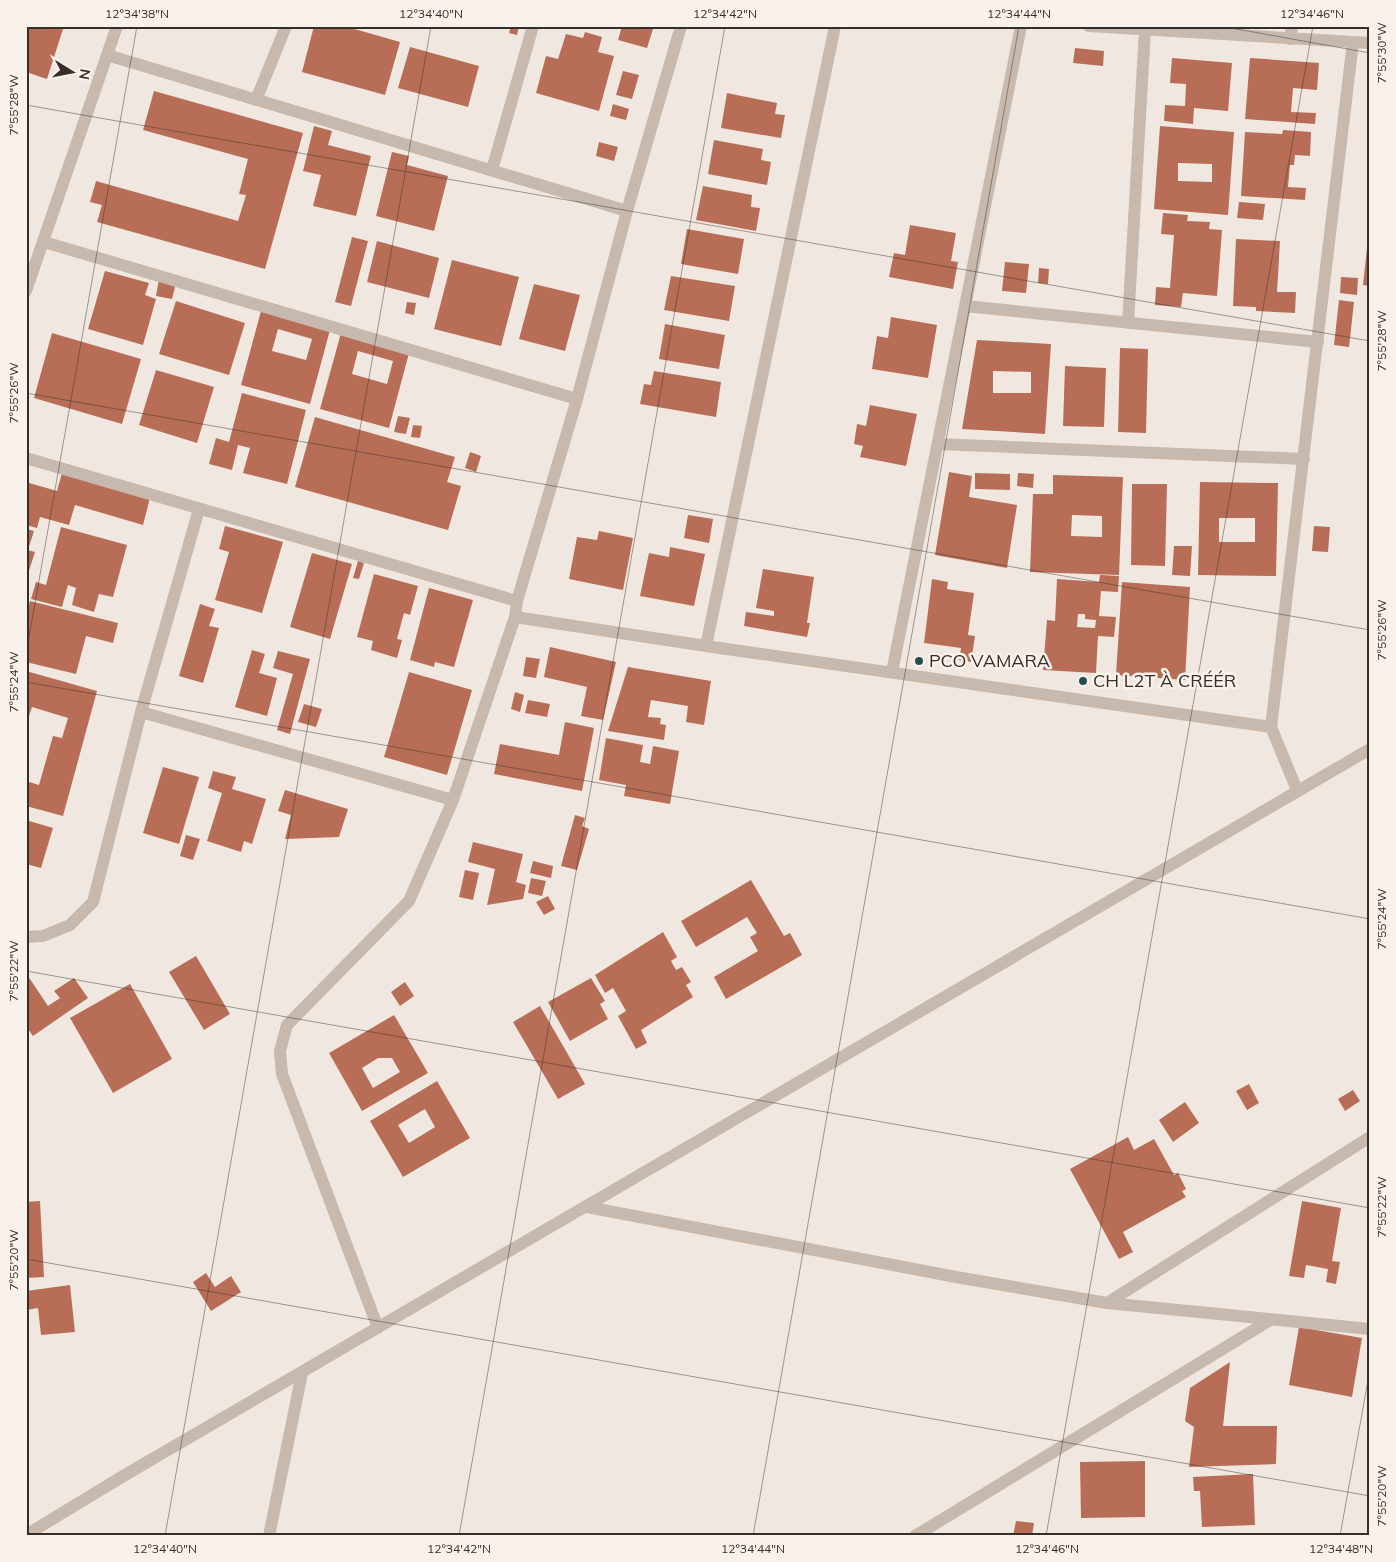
<svg xmlns="http://www.w3.org/2000/svg" width="1396" height="1562" font-family="Mulish,sans-serif">
<style>
.building{fill:#b86e56;fill-rule:evenodd}
.lines{fill:none;stroke-linecap:round;stroke-linejoin:round}
.minor{stroke:#c7b9ad;stroke-width:12}
.ticks{fill:none;stroke:#362e2a;stroke-width:1;stroke-opacity:0.45}
.poi-dot{fill:#255053;stroke:#f8f2eb;stroke-width:2}
.labels{text-anchor:middle;stroke-width:5;stroke-linejoin:round;paint-order:stroke}
.poi-label{font-size:18px;fill:#362e2a;stroke:#f8f2eb;text-anchor:start}
.neatline{fill:none;stroke:#362e2a;stroke-width:2}
.ticks-label{font-size:12px;text-anchor:middle;fill:#362e2a}
</style>
<rect width="100%" height="100%" fill="#f0e8e0"/>
<path class="building" d="M 26,26 L 64,26 L 47,79 L 26,72 Z
M 314,26 L 344,26 L 400,42 L 385,95 L 302,72 Z
M 511,26 L 519,26 L 517,35 L 509,33 Z
M 622,26 L 642,26 L 653,29 L 647,48 L 618,40 Z
M 585,32 L 602,37 L 598,52 L 614,56 L 599,111 L 536,93 L 546,56 L 558,59 L 566,34 L 583,38 Z
M 410,47 L 479,66 L 468,107 L 398,88 Z
M 1075,48 L 1104,51 L 1103,66 L 1073,63 Z
M 1172,58 L 1232,63 L 1228,111 L 1194,108 L 1193,124 L 1164,121 L 1165,105 L 1185,106 L 1186,84 L 1170,83 Z
M 1250,58 L 1319,63 L 1317,90 L 1293,88 L 1291,112 L 1316,113 L 1315,124 L 1245,119 Z
M 623,71 L 639,75 L 632,99 L 616,95 Z
M 154,91 L 303,133 L 265,269 L 97,222 L 102,205 L 90,202 L 96,181 L 238,221 L 246,195 L 239,194 L 248,159 L 143,130 Z
M 727,93 L 777,103 L 775,114 L 785,115 L 781,138 L 721,128 Z
M 613,104 L 629,109 L 626,120 L 610,116 Z
M 314,126 L 332,131 L 328,145 L 371,156 L 356,216 L 313,206 L 321,175 L 303,171 Z
M 1160,126 L 1234,132 L 1228,215 L 1154,209 ZM 1178,163 L 1212,164 L 1212,182 L 1178,181 Z
M 1283,130 L 1311,132 L 1310,156 L 1295,155 L 1294,165 L 1290,165 L 1288,187 L 1306,188 L 1305,200 L 1241,196 L 1245,132 L 1282,134 Z
M 714,140 L 763,149 L 761,160 L 771,162 L 767,185 L 708,174 Z
M 599,142 L 618,147 L 614,161 L 596,156 Z
M 392,152 L 409,156 L 407,165 L 448,176 L 434,231 L 376,216 Z
M 703,186 L 752,195 L 751,207 L 760,208 L 756,231 L 696,220 Z
M 1239,202 L 1265,204 L 1263,220 L 1237,218 Z
M 1163,213 L 1188,215 L 1187,221 L 1210,222 L 1209,229 L 1222,230 L 1217,296 L 1183,293 L 1181,307 L 1155,305 L 1156,287 L 1170,288 L 1174,235 L 1161,234 Z
M 910,225 L 956,233 L 951,261 L 958,262 L 953,289 L 889,277 L 894,253 L 905,255 Z
M 687,229 L 744,239 L 738,274 L 681,264 Z
M 352,237 L 368,241 L 351,306 L 335,302 Z
M 1368,238 L 1370,238 L 1370,286 L 1363,285 Z
M 1236,239 L 1280,241 L 1277,292 L 1296,292 L 1295,313 L 1256,311 L 1256,307 L 1233,306 Z
M 377,241 L 439,258 L 429,298 L 367,282 Z
M 452,260 L 519,277 L 501,346 L 434,329 Z
M 1005,262 L 1029,264 L 1026,293 L 1002,291 Z
M 1039,268 L 1049,269 L 1048,284 L 1038,283 Z
M 105,271 L 149,283 L 145,295 L 156,299 L 143,345 L 88,329 Z
M 671,276 L 735,286 L 729,321 L 664,310 Z
M 1341,277 L 1358,278 L 1357,295 L 1340,293 Z
M 159,279 L 176,283 L 172,299 L 156,296 Z
M 534,284 L 580,295 L 565,351 L 519,339 Z
M 1339,300 L 1354,302 L 1349,347 L 1334,345 Z
M 176,301 L 245,323 L 229,375 L 159,354 Z
M 407,302 L 416,303 L 414,315 L 405,313 Z
M 261,311 L 330,330 L 310,404 L 241,385 ZM 278,329 L 312,339 L 306,360 L 272,351 Z
M 891,317 L 937,325 L 928,378 L 872,369 L 877,336 L 888,338 Z
M 665,324 L 725,335 L 719,369 L 659,359 Z
M 52,333 L 141,359 L 122,424 L 34,398 Z
M 341,333 L 409,353 L 389,428 L 320,409 ZM 358,351 L 393,361 L 387,384 L 352,374 Z
M 977,340 L 1051,344 L 1045,434 L 962,429 ZM 993,371 L 1031,372 L 1031,393 L 993,393 Z
M 1120,348 L 1148,349 L 1146,433 L 1118,432 Z
M 1065,366 L 1106,368 L 1104,427 L 1063,426 Z
M 156,370 L 214,387 L 197,443 L 139,425 Z
M 654,371 L 721,382 L 716,417 L 640,404 L 644,384 L 651,385 Z
M 242,393 L 306,410 L 287,484 L 243,473 L 250,448 L 238,445 L 232,470 L 209,464 L 216,438 L 229,442 Z
M 870,405 L 917,414 L 906,466 L 860,457 L 863,446 L 854,444 L 857,424 L 866,426 Z
M 398,416 L 410,418 L 406,434 L 394,432 Z
M 315,417 L 455,457 L 447,482 L 461,486 L 448,530 L 295,487 Z
M 413,425 L 422,426 L 420,438 L 411,437 Z
M 470,452 L 481,456 L 476,472 L 465,468 Z
M 949,472 L 972,476 L 969,497 L 1017,505 L 1007,568 L 935,555 Z
M 62,473 L 150,498 L 143,525 L 75,505 L 69,525 L 40,517 L 37,528 L 26,525 L 26,482 L 57,491 Z
M 975,473 L 1010,474 L 1010,490 L 975,489 Z
M 1018,473 L 1034,474 L 1033,488 L 1017,486 Z
M 1053,475 L 1123,477 L 1119,575 L 1030,572 L 1033,494 L 1053,494 ZM 1072,515 L 1102,516 L 1102,537 L 1071,536 Z
M 1200,482 L 1278,483 L 1276,576 L 1198,575 ZM 1219,518 L 1255,518 L 1255,542 L 1219,542 Z
M 1132,484 L 1167,484 L 1165,566 L 1131,565 Z
M 688,515 L 713,519 L 709,543 L 684,538 Z
M 225,526 L 283,542 L 262,613 L 215,600 L 229,552 L 219,549 Z
M 1314,526 L 1330,527 L 1328,552 L 1312,551 Z
M 61,527 L 127,545 L 113,597 L 99,594 L 94,612 L 72,605 L 76,588 L 68,585 L 62,607 L 31,599 L 36,582 L 46,585 Z
M 26,529 L 34,531 L 28,550 L 35,552 L 27,577 Z
M 599,531 L 633,538 L 623,590 L 569,579 L 577,537 L 597,540 Z
M 1174,546 L 1192,546 L 1190,576 L 1172,575 Z
M 670,547 L 705,554 L 694,606 L 640,596 L 649,553 L 669,557 Z
M 312,553 L 352,564 L 330,639 L 290,627 Z
M 358,561 L 364,563 L 359,579 L 353,578 Z
M 763,569 L 814,577 L 807,623 L 810,623 L 807,637 L 744,626 L 746,612 L 774,616 L 774,611 L 756,608 Z
M 374,574 L 418,586 L 410,615 L 404,613 L 397,639 L 402,640 L 397,658 L 371,650 L 373,641 L 357,637 Z
M 1100,575 L 1119,576 L 1118,592 L 1101,591 L 1099,616 L 1116,617 L 1114,637 L 1098,636 L 1096,673 L 1043,670 L 1047,620 L 1055,621 L 1057,579 L 1099,582 ZM 1078,614 L 1085,614 L 1085,619 L 1096,620 L 1095,628 L 1077,627 Z
M 932,579 L 948,582 L 947,589 L 974,593 L 968,635 L 975,636 L 971,662 L 959,660 L 961,648 L 924,643 Z
M 1122,582 L 1190,587 L 1185,680 L 1116,675 Z
M 429,588 L 473,600 L 454,667 L 435,662 L 434,667 L 410,660 Z
M 30,601 L 118,623 L 113,643 L 86,636 L 76,674 L 26,662 L 26,616 Z
M 200,604 L 215,609 L 209,626 L 219,628 L 203,683 L 179,676 Z
M 550,647 L 616,662 L 603,720 L 581,716 L 587,687 L 544,677 Z
M 252,650 L 265,654 L 259,673 L 277,678 L 267,716 L 235,707 Z
M 278,651 L 310,659 L 290,734 L 277,730 L 293,674 L 273,668 Z
M 526,657 L 540,659 L 536,678 L 523,676 Z
M 628,667 L 711,681 L 704,725 L 686,722 L 688,706 L 651,700 L 648,717 L 661,718 L 660,724 L 666,725 L 664,740 L 608,731 Z
M 26,671 L 97,691 L 63,816 L 26,806 L 26,781 L 39,785 L 53,736 L 62,738 L 68,718 L 32,707 L 26,725 Z
M 409,672 L 472,690 L 447,775 L 384,757 Z
M 515,692 L 524,695 L 520,712 L 511,709 Z
M 528,700 L 550,704 L 547,717 L 525,713 Z
M 304,704 L 322,709 L 316,727 L 298,722 Z
M 565,722 L 594,728 L 582,791 L 494,774 L 500,744 L 559,755 Z
M 606,738 L 643,745 L 640,762 L 650,764 L 653,746 L 679,751 L 670,804 L 624,796 L 626,785 L 599,780 Z
M 163,767 L 199,777 L 179,844 L 143,833 Z
M 213,771 L 236,777 L 232,789 L 266,799 L 252,844 L 244,841 L 241,852 L 207,841 L 222,793 L 208,788 Z
M 285,790 L 348,809 L 339,837 L 285,839 L 291,815 L 278,811 Z
M 575,815 L 585,818 L 582,826 L 589,829 L 577,870 L 561,866 Z
M 26,820 L 53,828 L 41,868 L 26,864 Z
M 186,835 L 200,839 L 193,860 L 180,856 Z
M 473,842 L 523,854 L 516,882 L 526,885 L 523,899 L 487,905 L 495,869 L 468,862 Z
M 533,861 L 553,866 L 551,878 L 530,873 Z
M 465,870 L 479,873 L 473,900 L 459,897 Z
M 531,878 L 546,881 L 542,896 L 528,893 Z
M 751,880 L 784,936 L 790,933 L 802,955 L 726,999 L 714,977 L 758,951 L 750,937 L 757,933 L 747,917 L 696,947 L 681,921 Z
M 548,896 L 555,909 L 544,915 L 536,902 Z
M 663,932 L 677,957 L 671,961 L 676,970 L 682,967 L 691,982 L 686,985 L 693,997 L 641,1030 L 647,1043 L 636,1049 L 618,1016 L 626,1011 L 613,988 L 605,993 L 595,975 Z
M 196,956 L 230,1014 L 204,1030 L 169,972 Z
M 26,973 L 48,1006 L 60,998 L 54,991 L 74,978 L 88,998 L 33,1036 L 26,1026 Z
M 591,978 L 605,1001 L 600,1004 L 608,1019 L 570,1041 L 548,1002 Z
M 405,982 L 414,996 L 400,1006 L 391,992 Z
M 130,984 L 172,1059 L 113,1093 L 70,1018 Z
M 540,1006 L 585,1084 L 558,1099 L 513,1022 Z
M 394,1015 L 428,1073 L 362,1111 L 329,1053 ZM 378,1058 L 392,1058 L 400,1072 L 373,1088 L 362,1068 Z
M 437,1081 L 470,1138 L 403,1177 L 370,1121 ZM 425,1109 L 435,1127 L 409,1143 L 398,1125 Z
M 1249,1084 L 1259,1103 L 1247,1110 L 1236,1091 Z
M 1353,1090 L 1360,1101 L 1345,1111 L 1338,1099 Z
M 1185,1102 L 1199,1123 L 1173,1142 L 1159,1120 Z
M 1128,1137 L 1134,1150 L 1154,1139 L 1174,1175 L 1178,1173 L 1186,1189 L 1182,1191 L 1186,1197 L 1123,1232 L 1133,1252 L 1119,1259 L 1070,1169 Z
M 40,1201 L 44,1277 L 26,1278 L 26,1202 Z
M 1302,1201 L 1341,1208 L 1332,1261 L 1340,1262 L 1336,1284 L 1326,1282 L 1328,1269 L 1306,1265 L 1304,1278 L 1289,1276 Z
M 206,1273 L 215,1287 L 231,1276 L 241,1292 L 211,1311 L 193,1282 Z
M 70,1285 L 75,1332 L 41,1335 L 38,1308 L 26,1310 L 26,1291 Z
M 1299,1327 L 1362,1338 L 1352,1397 L 1289,1385 Z
M 1230,1362 L 1223,1426 L 1277,1426 L 1276,1464 L 1189,1467 L 1194,1427 L 1185,1421 L 1190,1388 Z
M 1145,1461 L 1145,1517 L 1081,1518 L 1080,1462 Z
M 1253,1474 L 1255,1525 L 1202,1527 L 1200,1491 L 1194,1491 L 1193,1477 Z
M 1016,1521 L 1034,1523 L 1032,1536 L 1013,1536 Z"/>
<g class="lines">
<path class="minor" d="M 1089,26 L 1370,43
M 1290,39 L 1292,26
M 107,55 L 627,211
M 256,100 L 286,26
M 492,170 L 533,26
M 44,242 L 577,399
M 26,291 L 117,26
M 965,306 L 1318,342
M 1128,323 L 1145,30
M 938,444 L 1304,459
M 26,458 L 517,601
M 515,617 L 706,646 L 1271,727
M 706,646 L 835,26
M 892,672 L 1021,26
M 141,712 L 453,800
M 1297,790 L 1271,727 L 1353,42
M 26,937 L 43,936 L 70,925 L 93,902 L 141,712 L 199,509
M 587,1207 L 956,1277 L 1107,1303 L 1370,1329
M 1107,1303 L 1370,1137
M 378,1328 L 282,1074 L 280,1051 L 287,1025 L 409,901 L 453,800 L 515,617 L 517,601 L 577,399 L 627,211 L 681,26
M 26,1535 L 125,1475 L 1370,749
M 269,1536 L 302,1373
M 915,1536 L 1272,1319"/>
</g>
<path class="ticks" d="M 1220,26 L 1370,53M 26,105 L 1370,341M 26,393 L 1370,630M 26,654 L 137,26M 26,682 L 1370,919M 26,971 L 1370,1208M 26,1259 L 1370,1496M 165,1536 L 431,26M 459,1536 L 725,26M 753,1536 L 1019,26M 1046,1536 L 1313,26M 1340,1536 L 1370,1369"/>
<g class="poi-dot">
<circle cx="919" cy="661" r="5"/>
<circle cx="1083" cy="681" r="5"/>
</g>
<g class="labels">
<g class="poi-label">
<text x="929" y="667">PCO VAMARA</text>
<text x="1093" y="687">CH L2T À CRÉÉR</text>
</g>
</g>
<rect width="1396" height="1562" fill="none" stroke="#f8f2eb" stroke-width="55"/>
<g transform="translate(72 72) rotate(100)" stroke="#f8f2eb" stroke-width="4" paint-order="stroke">
<path d="M0-4L9 19L0 12L-9 19Z" fill="#362e2a"/>
<text y="-8" font-size="14" font-weight="bold" text-anchor="middle" fill="#362e2a">N</text>
</g>
<rect x="28" y="28" width="1340" height="1506" class="neatline"/>
<g class="ticks-label">
<text x="137" y="18">12°34'38"N</text>
<text x="431" y="18">12°34'40"N</text>
<text x="725" y="18">12°34'42"N</text>
<text x="1019" y="18">12°34'44"N</text>
<text x="1312" y="18">12°34'46"N</text>
<text transform="translate(1382 53) rotate(-90)" y="4">7°55'30"W</text>
<text transform="translate(14 105) rotate(-90)" y="4">7°55'28"W</text>
<text transform="translate(1382 341) rotate(-90)" y="4">7°55'28"W</text>
<text transform="translate(14 393) rotate(-90)" y="4">7°55'26"W</text>
<text transform="translate(1382 630) rotate(-90)" y="4">7°55'26"W</text>
<text transform="translate(14 682) rotate(-90)" y="4">7°55'24"W</text>
<text transform="translate(1382 919) rotate(-90)" y="4">7°55'24"W</text>
<text transform="translate(14 971) rotate(-90)" y="4">7°55'22"W</text>
<text transform="translate(1382 1207) rotate(-90)" y="4">7°55'22"W</text>
<text transform="translate(14 1260) rotate(-90)" y="4">7°55'20"W</text>
<text transform="translate(1382 1496) rotate(-90)" y="4">7°55'20"W</text>
<text x="165" y="1553">12°34'40"N</text>
<text x="459" y="1553">12°34'42"N</text>
<text x="753" y="1553">12°34'44"N</text>
<text x="1047" y="1553">12°34'46"N</text>
<text x="1341" y="1553">12°34'48"N</text>
</g>
</svg>
